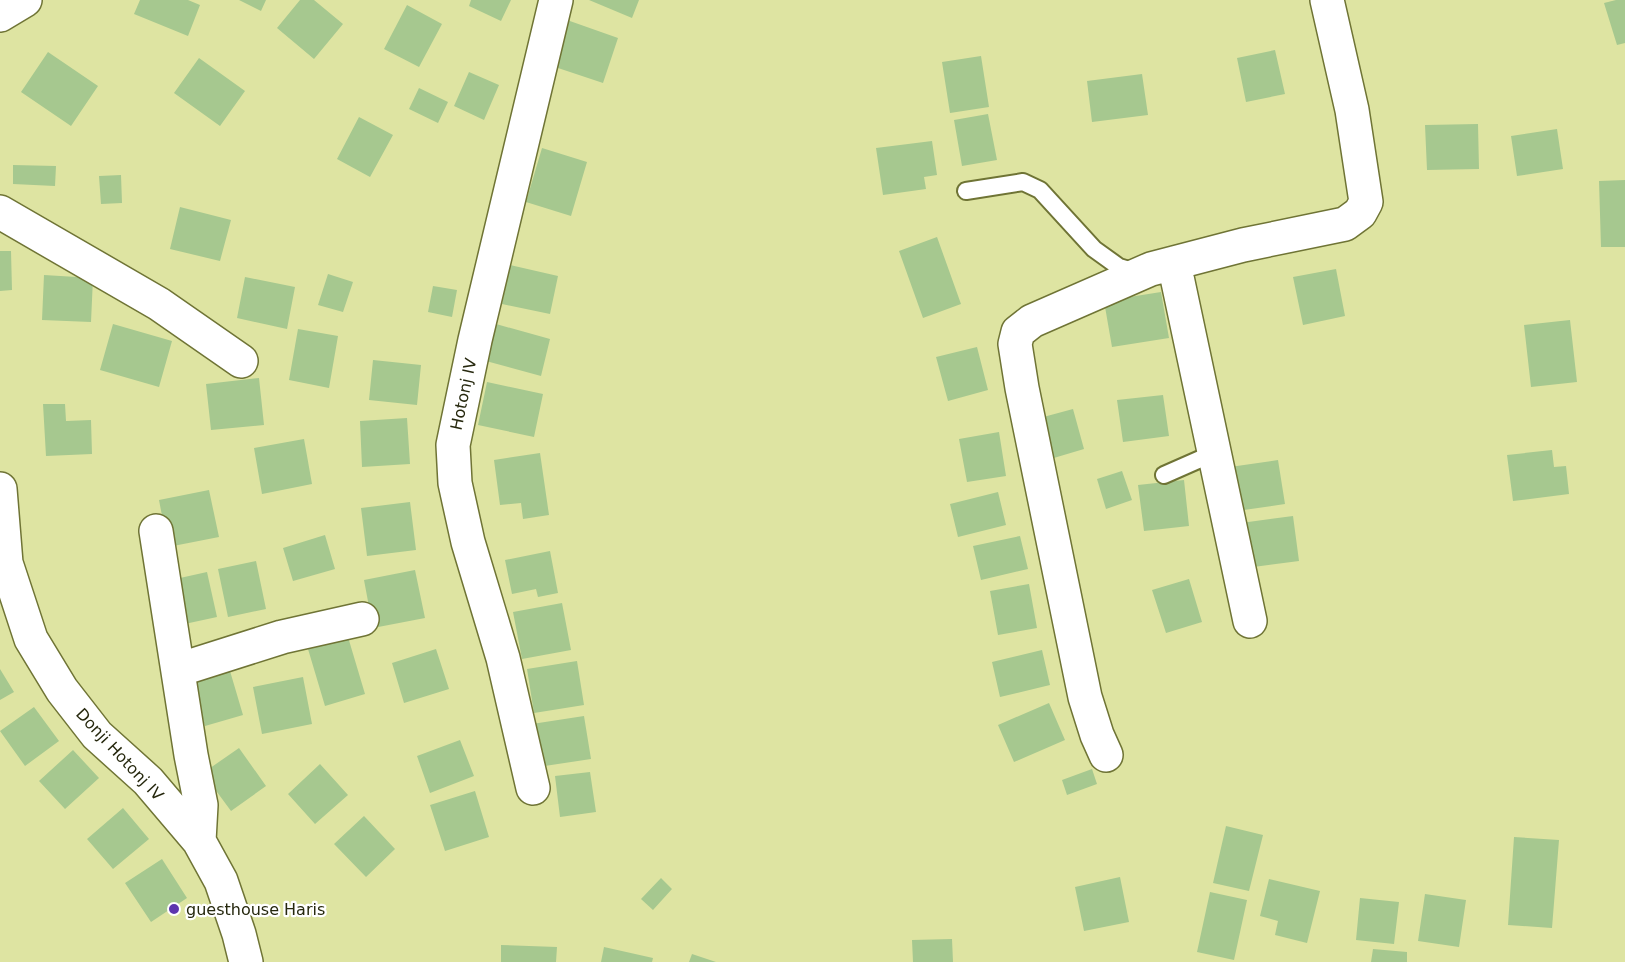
<svg xmlns="http://www.w3.org/2000/svg" width="1625" height="962" font-family="'DejaVu Sans',sans-serif">
<style>
.building{fill:#a6c88f}
.lines{fill:none;stroke-linecap:round;stroke-linejoin:round}
.lane-casing{stroke:#6f7435;stroke-width:20}
.street-casing{stroke:#6f7435;stroke-width:36}
.lane{stroke:#fff;stroke-width:16}
.street{stroke:#fff;stroke-width:33}
.poi-dot{fill:#5d36ae;stroke:#fff;stroke-width:2}
.labels{text-anchor:middle;stroke-width:4.5;stroke-linejoin:round;paint-order:stroke}
.street-label{font-size:16px;fill:#26280e;stroke:#fff}
.poi-label{font-size:16px;fill:#26280e;stroke:#fff;text-anchor:start}
</style>
<rect width="100%" height="100%" fill="#dee4a2"/>
<path class="building" d="M 140,0 L 188,0 L 200,5 L 188,36 L 134,14 Z
M 239,0 L 266,0 L 261,11 Z
M 300,0 L 314,0 L 343,24 L 314,59 L 277,28 Z
M 471,0 L 511,0 L 501,21 L 469,6 Z
M 589,0 L 639,0 L 632,18 Z
M 1616,0 L 1625,0 L 1625,43 L 1617,45 L 1604,3 Z
M 407,5 L 442,24 L 419,67 L 384,49 Z
M 567,20 L 618,38 L 603,83 L 552,66 Z
M 1275,50 L 1285,94 L 1246,102 L 1237,58 Z
M 48,52 L 98,86 L 71,126 L 21,92 Z
M 981,56 L 989,107 L 950,113 L 942,62 Z
M 199,58 L 245,91 L 220,126 L 174,93 Z
M 469,72 L 499,85 L 484,120 L 454,106 Z
M 1142,74 L 1148,115 L 1092,122 L 1087,81 Z
M 419,88 L 448,102 L 438,123 L 409,109 Z
M 988,114 L 997,160 L 962,166 L 954,120 Z
M 359,117 L 393,135 L 370,177 L 337,159 Z
M 1478,124 L 1479,169 L 1427,170 L 1425,125 Z
M 1557,129 L 1563,169 L 1517,176 L 1511,136 Z
M 932,141 L 937,175 L 924,177 L 926,189 L 883,195 L 876,148 Z
M 542,148 L 587,162 L 571,216 L 526,202 Z
M 13,165 L 56,166 L 55,186 L 13,184 Z
M 121,175 L 122,203 L 101,204 L 99,176 Z
M 1625,180 L 1625,247 L 1601,247 L 1599,181 Z
M 180,207 L 231,220 L 220,261 L 170,249 Z
M 937,237 L 961,304 L 923,318 L 899,251 Z
M 0,251 L 11,251 L 12,290 L 0,291 Z
M 510,265 L 558,276 L 550,314 L 502,304 Z
M 1336,269 L 1345,316 L 1303,325 L 1293,277 Z
M 328,274 L 353,282 L 343,312 L 318,305 Z
M 44,275 L 93,278 L 91,322 L 42,320 Z
M 245,277 L 295,287 L 287,329 L 237,318 Z
M 433,286 L 457,290 L 452,317 L 428,312 Z
M 1161,292 L 1169,338 L 1112,347 L 1104,301 Z
M 1570,320 L 1577,382 L 1531,387 L 1524,325 Z
M 113,324 L 172,341 L 159,387 L 100,370 Z
M 496,324 L 550,339 L 541,376 L 486,361 Z
M 298,329 L 338,336 L 329,388 L 289,380 Z
M 977,347 L 988,390 L 948,401 L 936,357 Z
M 373,360 L 421,365 L 417,405 L 369,400 Z
M 259,378 L 264,425 L 211,430 L 206,384 Z
M 487,382 L 543,394 L 534,437 L 478,425 Z
M 1163,395 L 1169,436 L 1123,442 L 1117,400 Z
M 43,404 L 65,404 L 66,421 L 91,420 L 92,454 L 46,456 Z
M 1073,409 L 1084,449 L 1047,460 L 1036,419 Z
M 407,418 L 410,464 L 362,467 L 360,421 Z
M 999,432 L 1006,476 L 967,482 L 959,439 Z
M 304,439 L 312,484 L 262,494 L 254,448 Z
M 1552,450 L 1554,467 L 1566,466 L 1569,494 L 1513,501 L 1507,455 Z
M 540,453 L 549,515 L 523,519 L 521,503 L 500,505 L 494,460 Z
M 1278,460 L 1285,504 L 1237,511 L 1230,467 Z
M 1122,471 L 1132,500 L 1106,509 L 1097,479 Z
M 1184,480 L 1189,526 L 1144,531 L 1138,485 Z
M 209,490 L 219,537 L 168,547 L 159,500 Z
M 998,492 L 1006,525 L 958,537 L 950,504 Z
M 410,502 L 416,550 L 367,556 L 361,508 Z
M 1293,516 L 1299,561 L 1246,568 L 1241,523 Z
M 325,535 L 335,569 L 293,581 L 283,548 Z
M 1020,536 L 1028,569 L 981,580 L 973,546 Z
M 550,551 L 558,593 L 538,597 L 536,589 L 512,594 L 505,560 Z
M 256,561 L 266,609 L 228,617 L 218,569 Z
M 415,570 L 425,618 L 373,628 L 364,580 Z
M 207,572 L 217,617 L 180,625 L 171,580 Z
M 1189,579 L 1202,622 L 1166,633 L 1152,590 Z
M 1029,584 L 1037,628 L 998,635 L 990,591 Z
M 562,603 L 571,650 L 522,659 L 513,612 Z
M 348,637 L 365,694 L 325,706 L 308,649 Z
M 436,649 L 449,689 L 404,703 L 392,663 Z
M 1042,650 L 1050,685 L 1000,697 L 992,662 Z
M 577,661 L 584,705 L 534,713 L 527,669 Z
M 0,669 L 14,692 L 0,700 Z
M 230,671 L 243,715 L 205,726 L 192,682 Z
M 303,677 L 312,724 L 262,734 L 253,687 Z
M 1049,703 L 1065,740 L 1014,762 L 998,725 Z
M 34,707 L 59,741 L 25,766 L 0,731 Z
M 584,716 L 591,759 L 538,767 L 532,724 Z
M 460,740 L 474,776 L 430,793 L 417,756 Z
M 239,748 L 266,786 L 231,811 L 203,773 Z
M 73,750 L 99,778 L 65,809 L 39,781 Z
M 320,764 L 348,795 L 315,824 L 288,794 Z
M 1092,769 L 1097,784 L 1067,795 L 1062,780 Z
M 590,772 L 596,812 L 560,817 L 555,776 Z
M 475,791 L 489,837 L 445,851 L 430,805 Z
M 123,808 L 149,839 L 113,869 L 87,839 Z
M 364,816 L 395,849 L 366,877 L 334,844 Z
M 1226,826 L 1263,835 L 1249,891 L 1213,883 Z
M 1514,837 L 1559,840 L 1552,928 L 1508,925 Z
M 162,859 L 187,898 L 151,922 L 125,883 Z
M 1120,877 L 1129,922 L 1084,931 L 1075,887 Z
M 661,878 L 672,889 L 653,910 L 641,899 Z
M 1269,879 L 1320,891 L 1307,943 L 1275,935 L 1278,921 L 1260,916 Z
M 1210,892 L 1247,900 L 1234,960 L 1197,952 Z
M 1425,894 L 1466,900 L 1459,947 L 1418,941 Z
M 1360,898 L 1399,902 L 1394,944 L 1356,940 Z
M 952,939 L 953,962 L 913,962 L 912,940 Z
M 501,945 L 557,947 L 556,962 L 501,962 Z
M 604,947 L 653,958 L 652,962 L 601,962 Z
M 1373,949 L 1407,952 L 1407,962 L 1371,962 Z
M 692,954 L 716,962 L 689,962 Z"/>
<g class="lines">
<g class="lane-casing">
<path id="lane" d="M 966,191 L 1023,182 L 1040,190 L 1094,249 L 1119,267 L 1139,273
M 1164,475 L 1214,453"/>
</g>
<g class="street-casing">
<path id="street" d="M 0,15 L 25,0
M 0,212 L 159,304 L 241,361
M 1174,263 L 1250,621
M 0,489 L 6,563 L 31,639 L 62,690 L 97,735 L 148,781 L 199,841 L 221,881 L 239,934 L 246,962
M 156,531 L 191,755 L 201,805 L 199,841
M 178,670 L 282,637 L 362,619
M 1106,755 L 1097,735 L 1085,697 L 1022,388 L 1015,344 L 1018,332 L 1032,321 L 1151,269 L 1243,245 L 1345,224 L 1360,213 L 1366,202 L 1352,110 L 1327,0
M 533,788 L 503,658 L 468,542 L 455,483 L 453,445 L 475,340 L 556,0"/>
</g>
<use href="#lane" class="lane"/>
<use href="#street" class="street"/>
</g>
<circle class="poi-dot" cx="174" cy="909" r="6"/>
<g class="labels">
<g class="street-label">
<text transform="translate(463 394) rotate(-78)" y="6">Hotonj IV</text>
<text transform="translate(120 754) rotate(47)" y="6">Donji Hotonj IV</text>
</g>
<g class="poi-label">
<text x="186" y="915">guesthouse Haris</text>
</g>
</g>
</svg>
